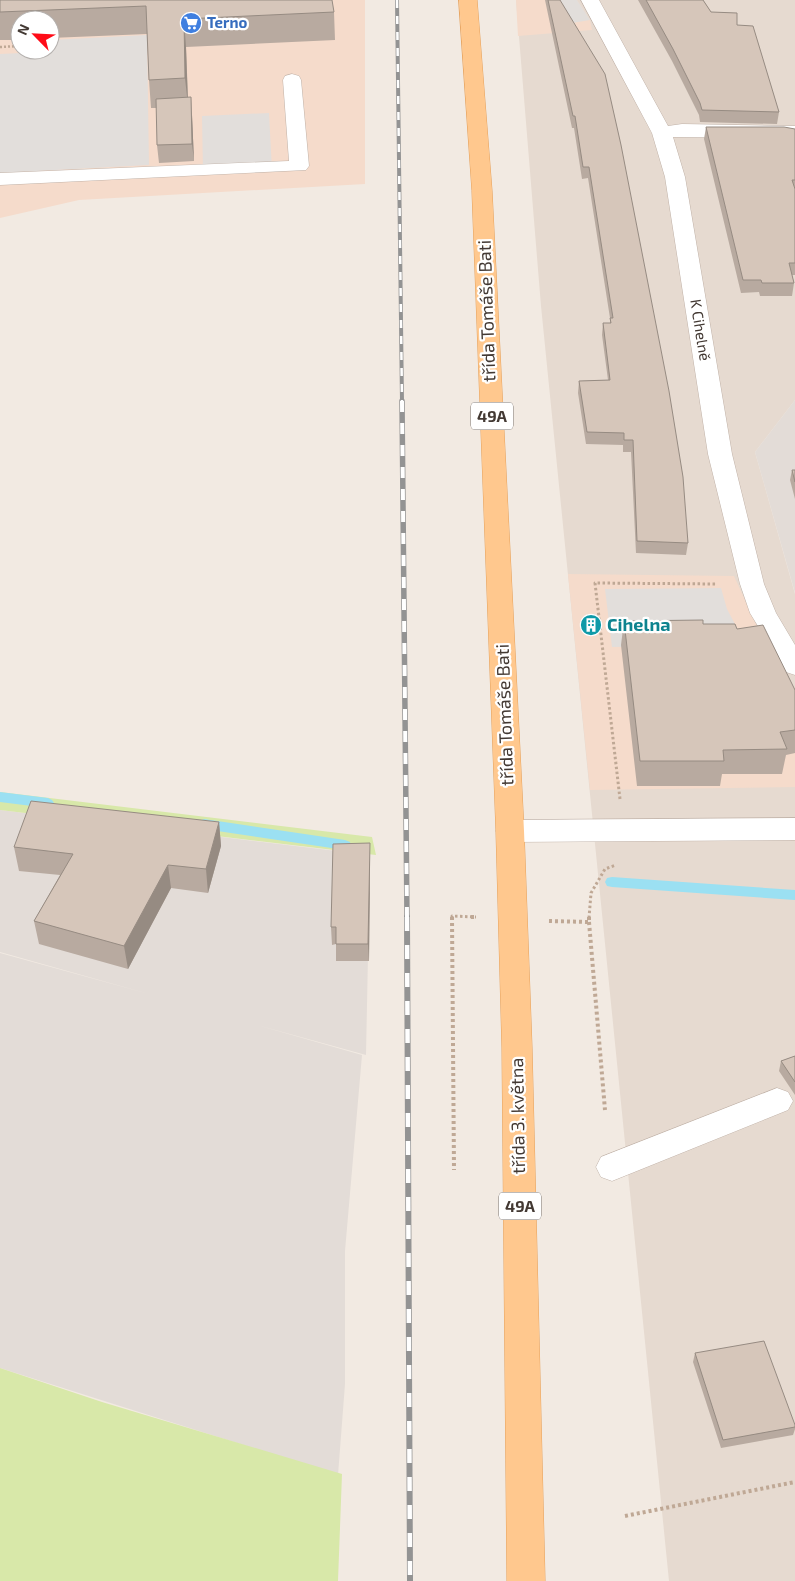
<svg xmlns="http://www.w3.org/2000/svg" width="795" height="1581" font-family="'Exo 2',sans-serif">
<style>
.residential{fill:#e6dad0}
.commercial{fill:#f5dbcb;fill-rule:evenodd}
.industrial{fill:#e3dcd7}
.green{fill:#d8e8a9}
.parking{fill:#e2dedb}
.lines{fill:none;stroke-linecap:round;stroke-linejoin:round}
.stream{fill:#9be0f2;fill-rule:evenodd}
.minor-casing{stroke:#c0b2a8;stroke-width:1}
.major-casing{stroke:#e6a15b;stroke-width:1}
.path-far2{stroke:#bfa895;stroke-width:2.5;stroke-dasharray:2 2;stroke-linecap:butt}
.path-far1{stroke:#bfa895;stroke-width:3;stroke-dasharray:2.5 2.5;stroke-linecap:butt}
.path{stroke:#bfa895;stroke-width:4;stroke-dasharray:3 3;stroke-linecap:butt}
.minor{fill:#fff;fill-rule:evenodd}
.major{fill:#ffc88e;fill-rule:evenodd}
.rail-far2-casing{stroke:#939393;stroke-width:4}
.rail-far1-casing{stroke:#939393;stroke-width:5.5}
.rail-casing{stroke:#939393;stroke-width:6}
.rail-far2{stroke:#fff;stroke-width:2.5;stroke-dasharray:8;stroke-linecap:butt}
.rail-far1{stroke:#fff;stroke-width:4;stroke-dasharray:11;stroke-linecap:butt}
.rail{stroke:#fff;stroke-width:4.5;stroke-dasharray:14;stroke-linecap:butt}
.wall{fill:#b8aaa0}
.shaded-wall{fill:#968b82}
.building{fill:#d6c6ba;stroke:#968b82}
.labels{text-anchor:middle;stroke-width:4.5;stroke-linejoin:round;paint-order:stroke}
.far-shop-label{font-size:15px;font-weight:bold;fill:#366cbe;stroke:#fff;text-anchor:start}
.far-street-label{font-size:15px;fill:#433933;stroke:#fff}
.shield{fill:#fff;stroke:#7b7470;stroke-width:1}
.shield-label{font-size:16px;font-weight:bold;fill:#433933}
.street-label{font-size:18px;fill:#433933;stroke:#fff}
.culture-label{font-size:18px;font-weight:bold;fill:#0d838f;stroke:#fff;text-anchor:start}
</style>
<rect width="100%" height="100%" fill="#f2eae2"/>
<path class="residential" d="M 516,0 L 795,0 L 795,400 L 755,452 L 795,594 L 795,1581 L 669,1581 L 541,306 Z"/>
<path class="commercial" d="M 0,0 L 365,0 L 365,184 L 79,200 L 0,218 ZM 20,20 L 50,20 L 50,50 L 20,50 Z
M 516,0 L 577,0 L 590,20 L 592,30 L 518,36 Z
M 568,574 L 734,576 L 795,709 L 795,787 L 590,790 Z"/>
<path class="industrial" d="M 795,400 L 795,593 L 755,452 Z
M 0,810 L 370,855 L 366,1055 L 257,1025 L 362,1055 L 345,1251 L 345,1384 L 338,1475 L 0,1368 L 0,953 L 149,994 L 0,952 Z"/>
<path class="green" d="M 0,792 L 372,837 L 376,855 L 0,810 Z
M 0,1368 L 102,1402 L 342,1474 L 338,1581 L 0,1581 Z"/>
<path class="parking" d="M 557,0 L 577,0 L 590,20 L 572,23 Z
M 147,35 L 149,165 L 0,173 L 0,54 L 22,53 L 22,50 L 50,50 L 50,40 Z
M 269,113 L 272,170 L 203,172 L 202,116 Z
M 721,588 L 727,609 L 746,645 L 612,647 L 605,589 Z"/>
<g class="lines">
<path class="stream" d="M 0,792 L 48,798 L 52,800 L 54,803 L 52,806 L 48,808 L 0,802 Z
M 204,819 L 345,840 L 350,842 L 351,845 L 350,848 L 345,850 L 204,829 L 200,827 L 198,824 L 200,821 Z
M 612,877 L 795,890 L 795,900 L 612,887 L 607,886 L 605,882 L 607,878 Z"/>
<g class="minor-casing">
<path id="minor" d="M 581,0 L 599,0 L 668,126 L 682,124 L 795,126 L 795,138 L 673,137 L 685,177 L 732,454 L 764,584 L 776,613 L 795,645 L 795,675 L 786,672 L 750,613 L 740,584 L 708,454 L 665,177 L 652,133 Z
M 292,74 L 299,76 L 301,80 L 309,166 L 306,170 L 0,185 L 0,173 L 289,161 L 283,80 L 285,76 Z
M 795,818 L 795,840 L 510,842 L 500,838 L 496,831 L 500,824 L 510,820 Z
M 777,1088 L 788,1092 L 793,1101 L 788,1110 L 612,1181 L 601,1177 L 596,1167 L 601,1157 Z"/>
</g>
<g class="major-casing">
<path id="major" d="M 459,0 L 477,0 L 492,191 L 524,831 L 532,1048 L 545,1581 L 507,1581 L 502,1048 L 496,831 L 472,191 Z"/>
</g>
<path class="path-far2" d="M 0,47 L 20,46"/>
<path class="path-far1" d="M 620,799 L 595,583 L 717,584
M 452,918 L 452,916 L 476,917
M 589,918 L 591,893 L 605,869 L 616,865"/>
<path class="path" d="M 452,917 L 454,1170
M 471,917 L 476,917
M 549,921 L 589,922 L 589,917
M 589,922 L 605,1110
M 625,1516 L 795,1482"/>
<use href="#minor" class="minor"/>
<use href="#major" class="major"/>
<g class="rail-far2-casing">
<path id="rail-far2" d="M 397,0 L 402,402"/>
</g>
<g class="rail-far1-casing">
<path id="rail-far1" d="M 402,401 L 407,918"/>
</g>
<g class="rail-casing">
<path id="rail" d="M 407,917 L 410,1581"/>
</g>
<use href="#rail-far2" class="rail-far2"/>
<use href="#rail-far1" class="rail-far1"/>
<use href="#rail" class="rail"/>
</g>
<path class="wall" d="M 0,0 L 334,12 L 335,40 L 186,47 L 188,98 L 192,115 L 194,161 L 159,163 L 157,145 L 157,108 L 151,108 L 149,80 L 147,34 L 50,38 L 50,20 L 20,20 L 20,40 L 0,40 Z
M 545,0 L 560,0 L 688,543 L 686,555 L 636,553 L 631,452 L 623,452 L 623,445 L 586,444 L 578,393 L 579,381 L 608,380 L 602,335 L 603,323 L 610,323 L 610,318 L 588,178 L 582,179 L 574,128 L 572,128 Z
M 638,0 L 703,0 L 711,12 L 737,25 L 779,112 L 777,124 L 700,122 L 699,115 L 672,61 Z
M 706,127 L 795,129 L 795,275 L 792,275 L 794,283 L 792,296 L 760,296 L 759,292 L 741,293 L 704,139 Z
M 792,470 L 795,470 L 795,499 L 790,480 Z
M 624,621 L 703,624 L 737,629 L 795,690 L 795,753 L 786,755 L 782,774 L 722,774 L 720,786 L 637,786 L 621,645 Z
M 219,822 L 221,846 L 208,893 L 171,888 L 128,969 L 39,944 L 34,921 L 60,875 L 19,871 L 14,847 Z
M 370,861 L 369,961 L 336,961 L 336,944 L 332,945 L 331,927 Z
M 795,1056 L 795,1095 L 779,1071 L 781,1061 Z
M 695,1353 L 795,1425 L 795,1429 L 793,1435 L 721,1448 L 693,1362 Z"/>
<path class="shaded-wall" d="M 184,19 L 186,47 L 188,106 L 185,78 Z
M 191,97 L 192,115 L 194,161 L 192,144 Z
M 219,822 L 221,846 L 208,893 L 206,869 Z
M 370,843 L 370,861 L 369,961 L 368,944 Z
M 168,865 L 171,888 L 128,969 L 124,946 Z"/>
<path class="building" d="M 0,0 L 332,0 L 334,12 L 184,19 L 185,78 L 149,80 L 146,6 L 0,12 Z
M 548,0 L 560,0 L 605,74 L 621,145 L 669,391 L 683,477 L 688,543 L 637,541 L 633,440 L 624,440 L 624,433 L 587,432 L 579,381 L 610,380 L 603,323 L 611,323 L 610,318 L 613,318 L 589,167 L 583,167 L 575,116 L 573,116 Z
M 646,0 L 703,0 L 711,12 L 737,13 L 737,25 L 753,26 L 779,112 L 702,110 L 700,103 L 673,49 Z
M 191,97 L 192,144 L 157,145 L 156,99 Z
M 706,127 L 784,127 L 795,129 L 795,180 L 792,180 L 795,189 L 795,263 L 789,263 L 794,283 L 762,283 L 761,280 L 743,280 Z
M 792,470 L 795,470 L 795,482 Z
M 703,620 L 703,624 L 735,624 L 737,629 L 763,625 L 795,690 L 795,730 L 780,732 L 787,749 L 723,750 L 724,761 L 640,761 L 624,621 Z
M 31,801 L 219,822 L 206,869 L 168,865 L 124,946 L 34,921 L 73,854 L 14,847 Z
M 370,843 L 368,944 L 336,944 L 336,927 L 331,927 L 333,844 Z
M 795,1056 L 795,1082 L 781,1061 Z
M 764,1341 L 795,1425 L 795,1427 L 723,1440 L 695,1353 Z"/>
<defs>
<g id="supermarket-disc" transform="scale(1.125)"><circle r="9.5" fill="#3f7fe0" stroke="#fff"/><path d="M-6-5.5h2.5l.6 2H6L4.5 2H-2.5L-4.4-4H-6ZM-1.5 3.2a1.3 1.3 0 1 0 .1 0ZM3 3.2a1.3 1.3 0 1 0 .1 0Z" fill="#fff"/></g>
<g id="building-disc" transform="scale(1.125)"><circle r="9.5" fill="#0f9aa8" stroke="#fff"/><path d="M-4-6H4V6H1V3H-1V6H-4ZM-2.5-4.3h1.7v1.8h-1.7ZM.8-4.3h1.7v1.8H.8ZM-2.5-1h1.7V.8h-1.7ZM.8-1h1.7V.8H.8Z" fill="#fff"/></g>
</defs>
<g fill-rule="evenodd">
<use href="#supermarket-disc" x="191" y="23"/>
<use href="#building-disc" x="591" y="625"/>
</g>
<g class="labels">
<g class="far-shop-label">
<text x="207" y="28">Terno</text>
</g>
<g class="far-street-label">
<text transform="translate(700 330) rotate(81)" y="5">K Cihelně</text>
</g>
<g class="shield">
<rect x="471" y="402.5" width="42" height="27" rx="4"/>
<rect x="499" y="1192.5" width="42" height="27" rx="4"/>
</g>
<g class="shield-label">
<text x="492" y="422">49A</text>
<text x="520" y="1212">49A</text>
</g>
<g class="street-label">
<text transform="translate(487 311) rotate(-92)" y="6">třída Tomáše Bati</text>
<text transform="translate(505 715) rotate(-92)" y="6">třída Tomáše Bati</text>
<text transform="translate(518 1116) rotate(-91)" y="6">třída 3. května</text>
</g>
<g class="culture-label">
<text x="607" y="631">Cihelna</text>
</g>
</g>
<g transform="translate(35 35) rotate(294)"><circle r="24" fill="#ffffff" stroke="#b4b0ad"/>
<path d="M0-4L9 19L0 12L-9 19Z" fill="#ff0c18"/>
<text y="-8" font-size="14" font-weight="bold" text-anchor="middle" fill="#433933">N</text>
</g>
</svg>
